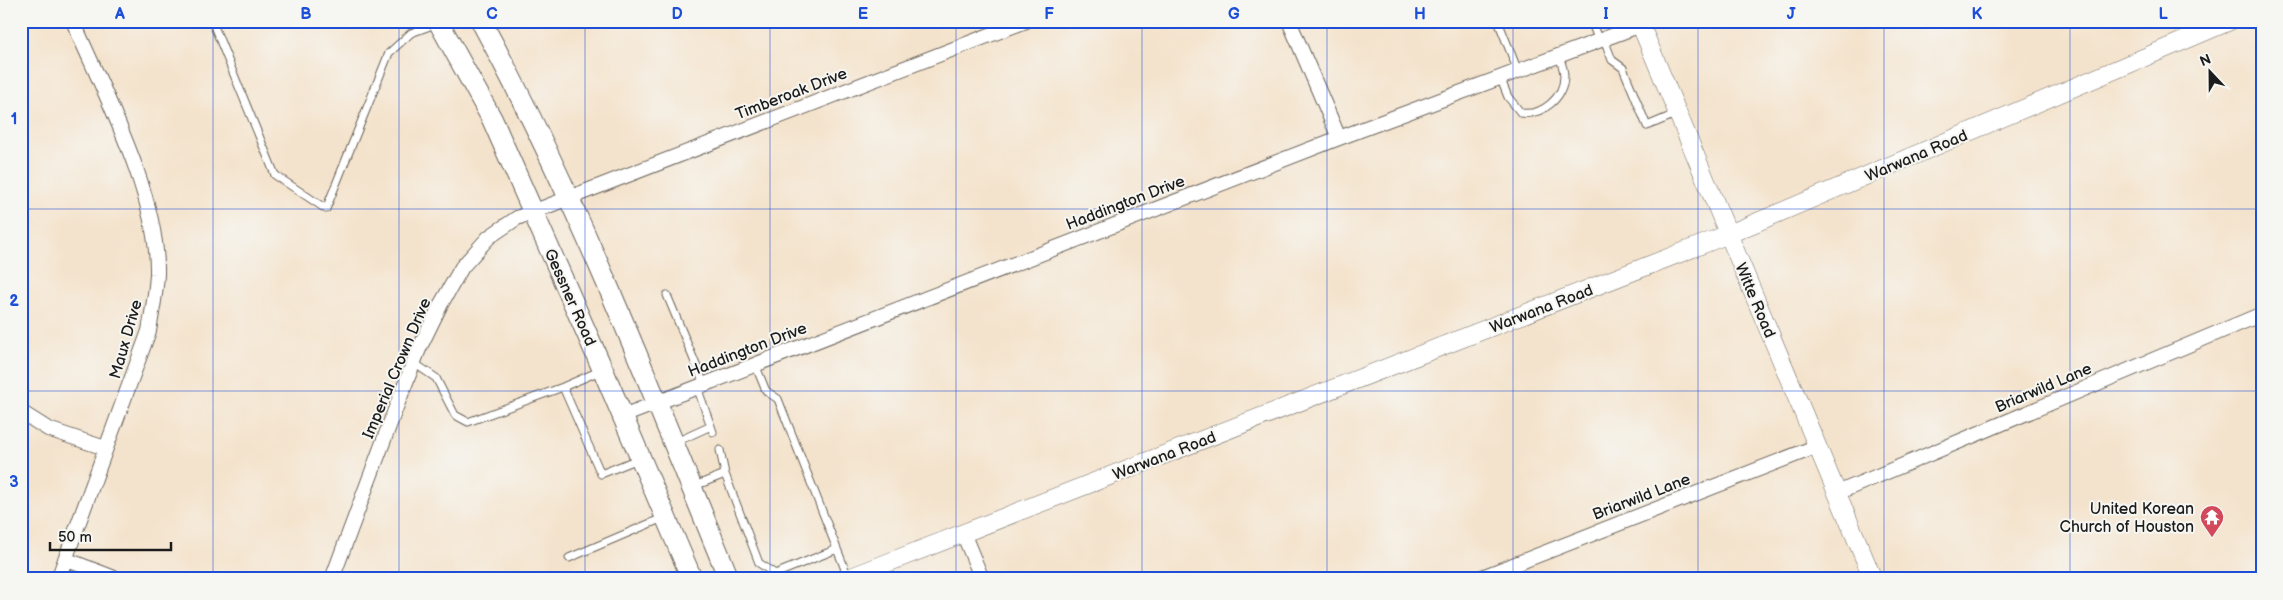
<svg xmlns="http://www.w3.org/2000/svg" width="2283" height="600" font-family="'Balsamiq Sans',sans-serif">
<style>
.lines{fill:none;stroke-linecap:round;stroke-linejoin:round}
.service-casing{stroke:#68625a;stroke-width:9}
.minor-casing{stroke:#68625a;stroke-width:16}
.tertiary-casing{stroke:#68625a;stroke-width:19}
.secondary-casing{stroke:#68625a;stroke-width:22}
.service{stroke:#fff;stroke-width:7}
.minor{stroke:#fff;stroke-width:14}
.tertiary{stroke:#fff;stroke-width:18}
.secondary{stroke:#fff;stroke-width:20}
.grid{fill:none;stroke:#1d4ed8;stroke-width:1;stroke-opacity:0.55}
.labels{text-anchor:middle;stroke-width:4;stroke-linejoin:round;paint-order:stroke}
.street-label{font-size:16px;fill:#1c1c1c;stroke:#f6f6f2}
.poi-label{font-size:16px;fill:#1c1c1c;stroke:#f6f6f2;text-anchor:end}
.neatline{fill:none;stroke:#1d4ed8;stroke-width:2}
.grid-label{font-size:16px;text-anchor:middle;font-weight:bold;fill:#1d4ed8}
</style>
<rect width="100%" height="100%" fill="#f6f6f2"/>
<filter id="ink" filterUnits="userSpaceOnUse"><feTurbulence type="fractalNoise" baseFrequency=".02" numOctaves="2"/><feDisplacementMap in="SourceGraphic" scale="10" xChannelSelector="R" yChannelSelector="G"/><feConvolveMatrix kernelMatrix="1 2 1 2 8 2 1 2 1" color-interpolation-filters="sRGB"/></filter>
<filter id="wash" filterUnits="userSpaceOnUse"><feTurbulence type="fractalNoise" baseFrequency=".0096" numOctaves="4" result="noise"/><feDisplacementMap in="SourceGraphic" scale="20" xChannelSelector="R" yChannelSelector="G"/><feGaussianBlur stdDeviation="1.12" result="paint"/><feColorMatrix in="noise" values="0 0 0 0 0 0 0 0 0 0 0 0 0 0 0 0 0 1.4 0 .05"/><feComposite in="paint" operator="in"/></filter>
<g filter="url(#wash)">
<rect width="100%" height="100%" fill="#f4e3cc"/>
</g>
<g filter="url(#ink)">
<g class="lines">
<g class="service-casing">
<path id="service" d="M 212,21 L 275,175 L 326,209 L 389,53 L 411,33 L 438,23
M 1498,21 L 1518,71
M 1591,21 L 1599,41
M 1604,39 L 1612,60 L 1623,68 L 1647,126 L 1678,113
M 1500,77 L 1508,97 L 1521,113 C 1542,116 1564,98 1564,76 C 1564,69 1561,62 1559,56
M 667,295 L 704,384
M 414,363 L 436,378 L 455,415 L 468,422 L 563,387
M 755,364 L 766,391 L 778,399 L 848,577
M 602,370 L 563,387 L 601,474 L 638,459
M 697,387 L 713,432
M 674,443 L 711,426
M 720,450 L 725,474
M 692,487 L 725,474 L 759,563 L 775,574 L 837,549
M 569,558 L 665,517"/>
</g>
<g class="minor-casing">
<path id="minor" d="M 1289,21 L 1339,138
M 21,412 L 48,429 L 105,448
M 623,416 L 1339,138 L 1641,25
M 1837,493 L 2262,314
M 963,533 L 982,579
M 65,559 L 117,579
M 58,579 L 149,331 C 152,312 156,294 157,274 C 159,196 104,93 73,21
M 332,579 L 395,410 L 419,349 L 441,304 L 462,267 L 489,237 L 517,218 L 1026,21
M 1477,579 L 1818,446"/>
</g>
<g class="tertiary-casing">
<path id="tertiary" d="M 1639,21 L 1873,579
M 846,579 L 1729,234 L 2230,21"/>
</g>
<g class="secondary-casing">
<path id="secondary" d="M 438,21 L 492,119 L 603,370 L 692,579
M 481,21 C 578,200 652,391 729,579"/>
</g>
<use href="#service" class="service"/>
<use href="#minor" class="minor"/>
<use href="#tertiary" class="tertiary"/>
<use href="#secondary" class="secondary"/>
</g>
</g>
<path class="grid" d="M 213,21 L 213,579M 399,21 L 399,579M 585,21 L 585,579M 770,21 L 770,579M 956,21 L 956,579M 1142,21 L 1142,579M 1327,21 L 1327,579M 1513,21 L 1513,579M 1698,21 L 1698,579M 1884,21 L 1884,579M 2070,21 L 2070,579M 21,209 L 2262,209M 21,391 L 2262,391"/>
<defs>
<g id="temple-pin" transform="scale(1.25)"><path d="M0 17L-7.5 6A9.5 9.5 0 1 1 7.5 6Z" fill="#d1495b" stroke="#f6f6f2"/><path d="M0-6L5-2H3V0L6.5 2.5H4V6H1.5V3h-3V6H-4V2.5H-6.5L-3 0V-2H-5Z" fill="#fff"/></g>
</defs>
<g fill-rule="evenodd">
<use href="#temple-pin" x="2212" y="517"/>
</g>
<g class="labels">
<g class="street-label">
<text transform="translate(791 93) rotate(-21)" y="6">Timberoak Drive</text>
<text transform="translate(1916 155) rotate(-23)" y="6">Warwana Road</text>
<text transform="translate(1125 202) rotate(-21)" y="6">Haddington Drive</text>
<text transform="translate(571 297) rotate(66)" y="6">Gessner Road</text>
<text transform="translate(1756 300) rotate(67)" y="6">Witte Road</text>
<text transform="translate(1541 308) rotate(-21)" y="6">Warwana Road</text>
<text transform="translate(125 339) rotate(-74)" y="6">Maux Drive</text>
<text transform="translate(747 349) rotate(-21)" y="6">Haddington Drive</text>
<text transform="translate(396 368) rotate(-67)" y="6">Imperial Crown Drive</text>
<text transform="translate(2043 387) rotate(-23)" y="6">Briarwild Lane</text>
<text transform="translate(1164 455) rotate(-21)" y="6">Warwana Road</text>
<text transform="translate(1641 496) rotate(-21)" y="6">Briarwild Lane</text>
</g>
<g class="poi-label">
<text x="2194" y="514">United Korean<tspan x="2194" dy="18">Church of Houston</tspan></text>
</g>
</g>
<rect width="2283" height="600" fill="none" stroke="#f6f6f2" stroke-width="55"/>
<g transform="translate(2210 72) rotate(338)" stroke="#f6f6f2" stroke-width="4" paint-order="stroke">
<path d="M0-4L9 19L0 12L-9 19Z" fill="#1c1c1c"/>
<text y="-8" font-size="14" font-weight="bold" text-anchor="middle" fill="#1c1c1c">N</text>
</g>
<path d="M50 542v8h121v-8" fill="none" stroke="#1c1c1c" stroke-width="2.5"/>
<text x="58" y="542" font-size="15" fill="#1c1c1c" stroke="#f6f6f2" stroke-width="4" paint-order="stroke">50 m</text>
<rect x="28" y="28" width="2228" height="544" class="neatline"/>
<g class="grid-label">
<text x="120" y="19">A</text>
<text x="306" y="19">B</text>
<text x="492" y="19">C</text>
<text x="677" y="19">D</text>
<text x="863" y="19">E</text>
<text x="1049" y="19">F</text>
<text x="1234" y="19">G</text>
<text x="1420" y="19">H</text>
<text x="1606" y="19">I</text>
<text x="1791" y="19">J</text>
<text x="1977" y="19">K</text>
<text x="2163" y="19">L</text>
<text x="14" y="124">1</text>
<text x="14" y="306">2</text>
<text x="14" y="487">3</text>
</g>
</svg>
